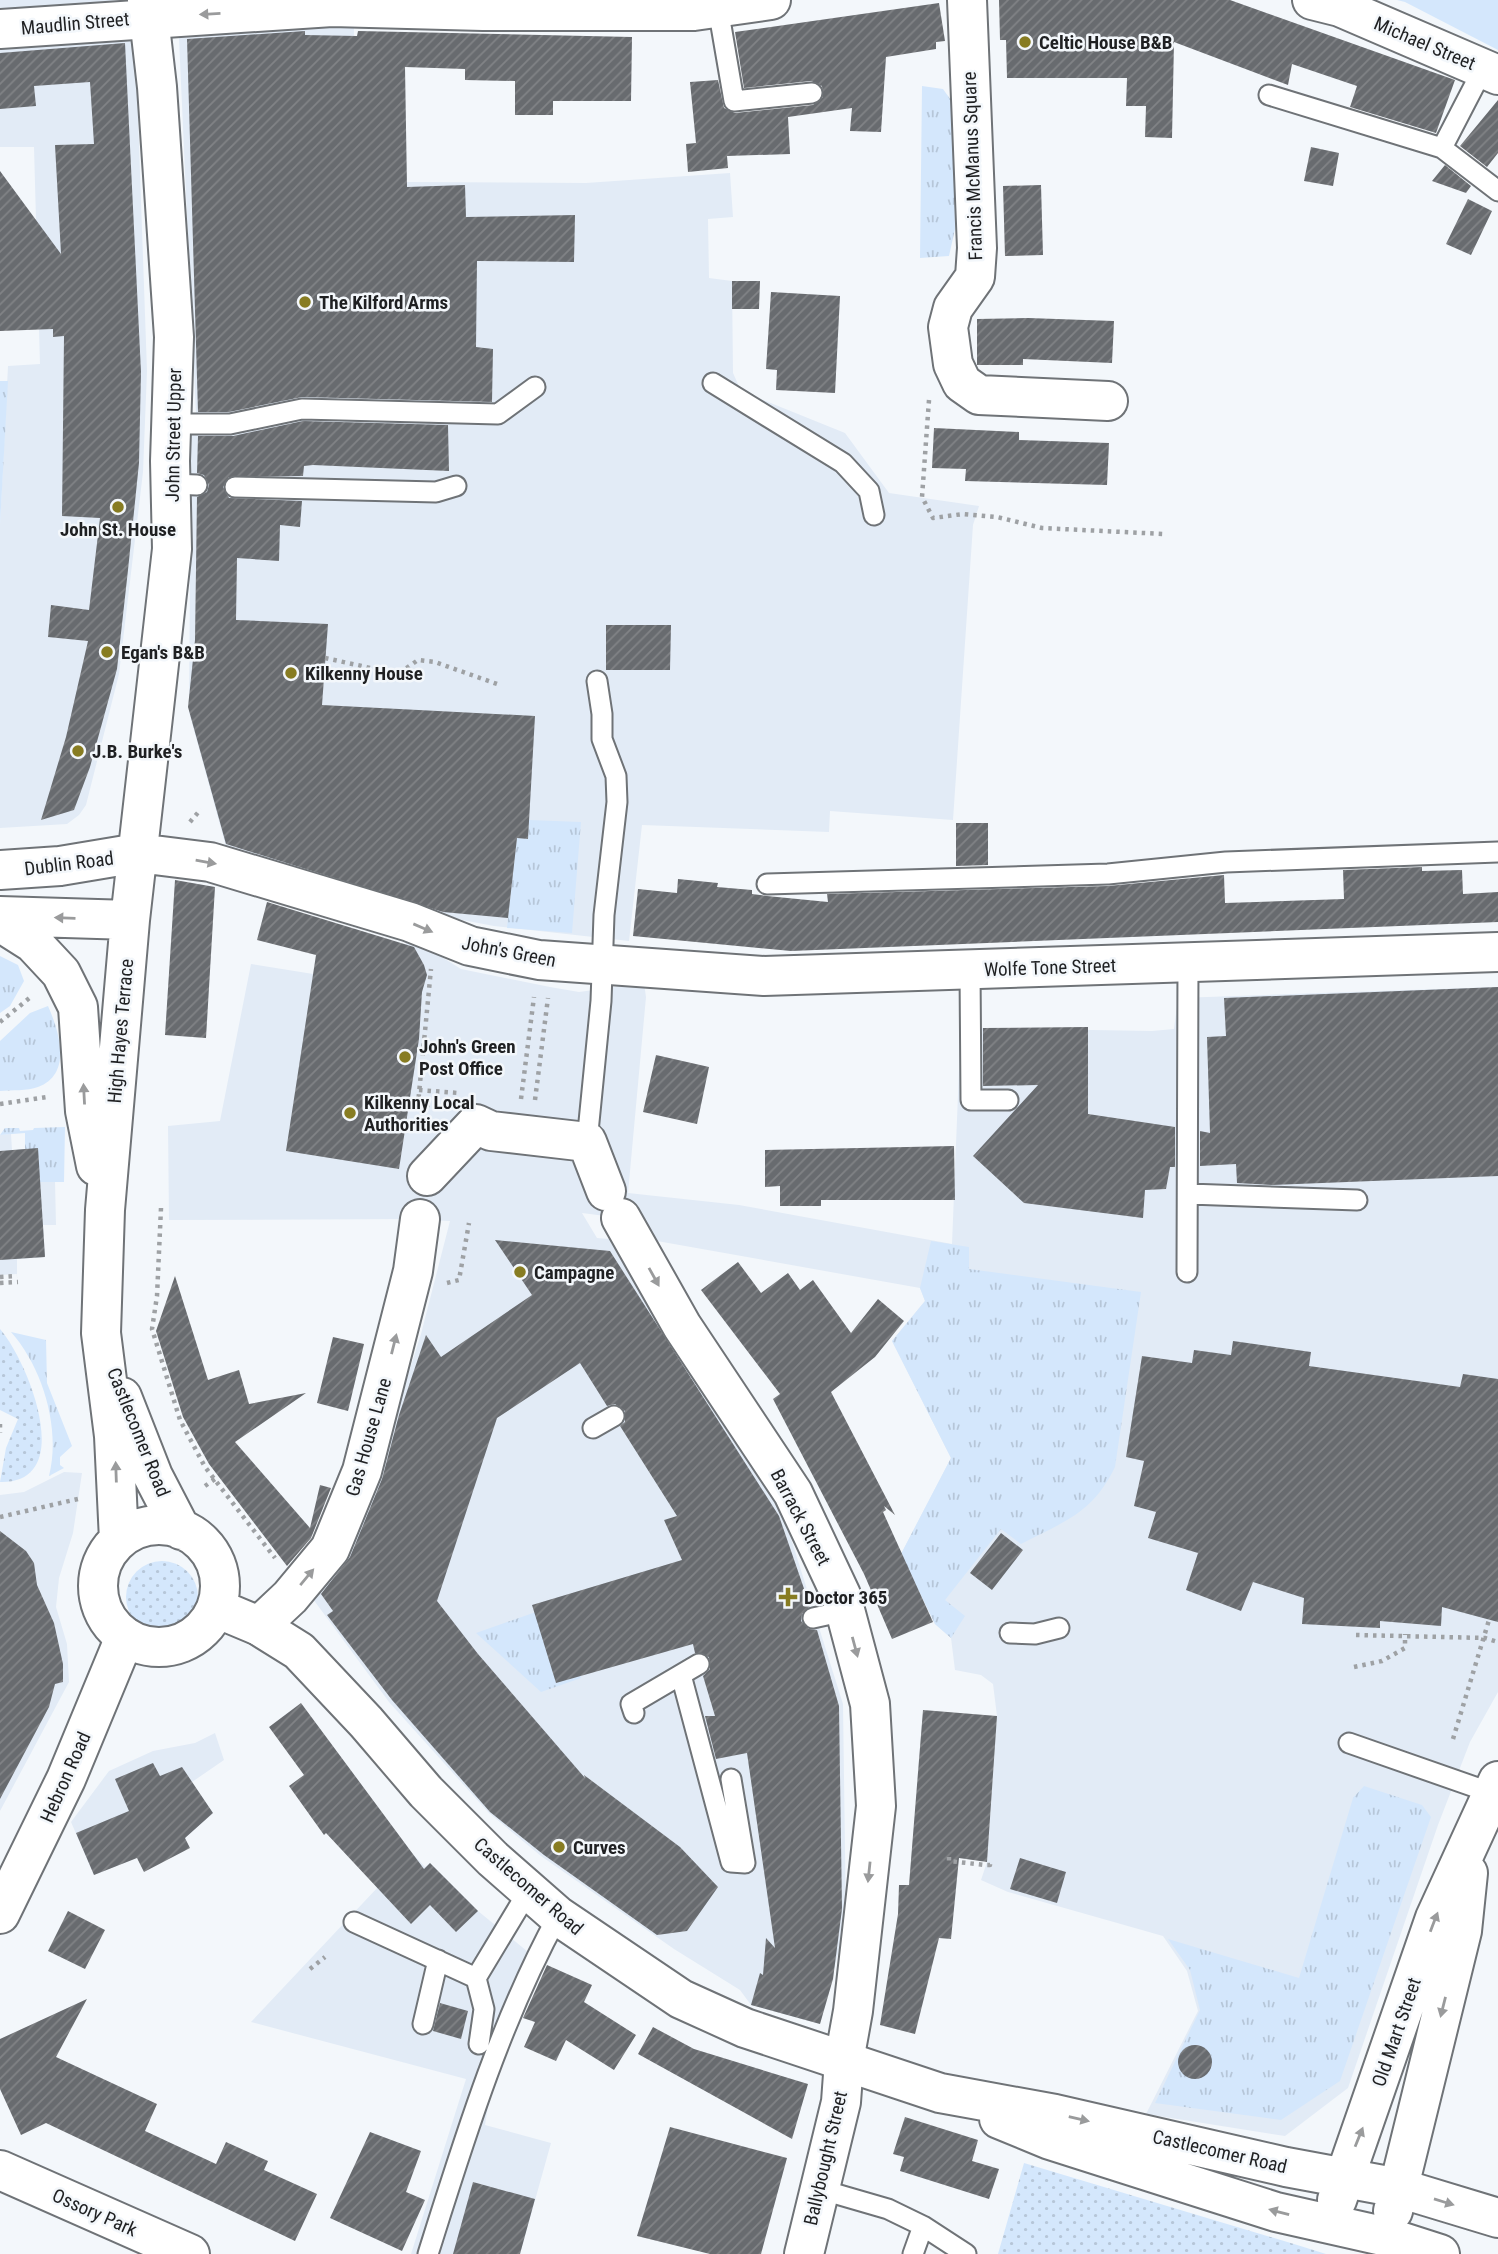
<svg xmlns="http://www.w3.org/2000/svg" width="1498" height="2254" font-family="'Roboto Condensed',sans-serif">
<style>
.built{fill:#e2ebf6}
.grass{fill:url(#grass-tufts)}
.park{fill:#d4e7fc}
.garden{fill:url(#garden-dots)}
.building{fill:url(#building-hatch)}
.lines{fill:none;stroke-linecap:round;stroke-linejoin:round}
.service-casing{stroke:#6f7377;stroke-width:23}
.minor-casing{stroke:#6f7377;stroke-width:42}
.tertiary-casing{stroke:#6f7377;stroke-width:42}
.secondary-casing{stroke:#6f7377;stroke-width:42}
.path{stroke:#9ea1a4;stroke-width:4.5;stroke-dasharray:3.5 5;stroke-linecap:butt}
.service{stroke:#fff;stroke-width:19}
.minor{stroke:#fff;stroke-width:38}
.tertiary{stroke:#fff;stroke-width:38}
.secondary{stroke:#fff;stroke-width:38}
.oneway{fill:#9a9b9c}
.poi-dot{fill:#877c22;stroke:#f3f7fb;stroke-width:2.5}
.labels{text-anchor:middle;stroke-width:5;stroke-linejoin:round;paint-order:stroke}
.street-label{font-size:19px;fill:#1f2022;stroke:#f3f7fb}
.poi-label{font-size:19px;font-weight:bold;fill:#1f2022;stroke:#f3f7fb;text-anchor:start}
</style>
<defs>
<pattern id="grass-tufts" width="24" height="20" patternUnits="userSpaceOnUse" patternTransform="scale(1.75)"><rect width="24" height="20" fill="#d4e7fc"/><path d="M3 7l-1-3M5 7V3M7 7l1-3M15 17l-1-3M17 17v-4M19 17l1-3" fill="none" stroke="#b6c6d8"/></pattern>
<pattern id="garden-dots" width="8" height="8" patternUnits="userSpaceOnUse" patternTransform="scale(1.75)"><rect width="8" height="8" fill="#d4e7fc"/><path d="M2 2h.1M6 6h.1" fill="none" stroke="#b6c6d8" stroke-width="1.8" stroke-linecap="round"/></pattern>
<pattern id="building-hatch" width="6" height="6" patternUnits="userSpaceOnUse" patternTransform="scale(1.75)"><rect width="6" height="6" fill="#686b6f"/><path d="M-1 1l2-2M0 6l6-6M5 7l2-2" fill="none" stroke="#818386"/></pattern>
</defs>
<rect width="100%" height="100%" fill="#f3f7fb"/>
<path class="built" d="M 0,0 L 120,0 L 0,13 Z
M 178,17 L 354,25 L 353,99 L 407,182 L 586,183 L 730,173 L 733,217 L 708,219 L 709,278 L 732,281 L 733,373 L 741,391 L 845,433 L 889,493 L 979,506 L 973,525 L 953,820 L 830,811 L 829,832 L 642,825 L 629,941 L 494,926 L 431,914 L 228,854 L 189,712 L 191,432 L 196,414 Z
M 135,31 L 147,371 L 143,472 L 119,674 L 86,805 L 79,815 L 67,824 L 0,828 L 0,525 L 8,366 L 40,364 L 34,147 L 0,147 L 0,39 Z
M 408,936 L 461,969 L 550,987 L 579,992 L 644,983 L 646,997 L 628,1193 L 739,1205 L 952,1244 L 961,1020 L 978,1028 L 1152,1031 L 1174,1029 L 1178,998 L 1498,987 L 1498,1692 L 1470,1742 L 1438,1825 L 1348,2088 L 1285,2136 L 1146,2114 L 1198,2011 L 1187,1971 L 1163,1936 L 1008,1892 L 981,1880 L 987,1862 L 997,1716 L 993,1684 L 981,1675 L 955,1670 L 951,1638 L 935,1624 L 901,1554 L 951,1458 L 892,1341 L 925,1301 L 920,1288 L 657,1241 L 644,1221 L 582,1213 L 597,1238 L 609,1239 L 778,1497 L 843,1704 L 846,1922 L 820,2024 L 751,2005 L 740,1990 L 674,1949 L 541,1856 L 489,1813 L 389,1702 L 310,1595 L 363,1518 L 421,1334 L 450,1221 L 407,1219 L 169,1220 L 168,1126 L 220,1121 L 251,964 L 394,987 Z
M 11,1134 L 12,1150 L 38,1148 L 55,1181 L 56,1225 L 43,1225 L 45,1257 L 17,1259 L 17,1274 L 0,1275 L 0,1135 Z
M 64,1472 L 82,1473 L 73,1533 L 59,1578 L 56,1607 L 67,1644 L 69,1682 L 0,1811 L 0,1495 L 24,1492 Z
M 215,1733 L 224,1760 L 192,1782 L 213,1813 L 185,1838 L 94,1875 L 71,1822 L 109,1771 L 153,1751 L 195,1743 Z
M 411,1852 L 425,1867 L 430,1863 L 478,1911 L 539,1961 L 492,2081 L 485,2125 L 551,2143 L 520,2254 L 411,2254 L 466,2079 L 251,2022 Z"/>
<path class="grass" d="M 922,86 L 943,89 L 953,103 L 955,229 L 949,256 L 920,258 Z
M 0,381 L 8,381 L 0,525 Z
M 529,820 L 581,822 L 572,933 L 507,928 L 517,838 L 528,839 Z
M 0,956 L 18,965 L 24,981 L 10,1006 L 0,1013 Z
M 48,1006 C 59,1031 73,1074 38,1087 C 27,1091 12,1090 0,1091 L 0,1041 L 30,1013 Z
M 65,1127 L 64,1182 L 40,1182 L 38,1149 L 25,1149 L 25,1133 L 0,1135 L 5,1128 L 19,1128 L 20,1131 L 33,1130 L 34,1128 Z
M 931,1241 L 969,1247 L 969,1269 L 1141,1292 L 1115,1467 C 1092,1514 1065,1521 1021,1544 L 1001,1529 L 945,1600 L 965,1616 L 951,1638 L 935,1624 L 901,1554 L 951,1458 L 892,1341 L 925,1301 L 920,1288 Z
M 11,1332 L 46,1340 L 47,1383 L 72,1446 L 60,1457 L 60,1465 L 64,1468 L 49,1476 C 61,1429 43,1368 11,1332 Z
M 556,1605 L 581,1678 L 541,1692 L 476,1633 Z
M 1364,1786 L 1422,1805 L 1431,1817 L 1340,2081 L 1281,2120 L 1155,2103 L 1200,2010 L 1190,1970 L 1168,1939 L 1299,1978 L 1353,1798 Z"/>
<path class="park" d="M 1397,0 L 1498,0 L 1498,50 L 1405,2 Z"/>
<path class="garden" d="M 0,1329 C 28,1361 78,1484 0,1482 L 6,1448 L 18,1419 L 0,1410 Z
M126 1597a36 36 0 1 1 72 0a36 36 0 1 1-72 0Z
M 1024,2163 L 1294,2244 L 1326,2254 L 998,2254 Z"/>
<path class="building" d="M 999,0 L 1230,0 L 1455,80 L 1436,133 L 1350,107 L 1357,86 L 1292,64 L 1288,85 L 1174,42 L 1172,138 L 1145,137 L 1146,106 L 1126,106 L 1127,78 L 1007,78 L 1006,40 L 1000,40 Z
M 939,3 L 945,41 L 936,42 L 936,49 L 886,57 L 881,132 L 850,131 L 852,108 L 788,117 L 790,154 L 727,156 L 728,168 L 688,172 L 686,144 L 696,143 L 690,82 L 718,80 L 724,108 L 735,113 L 813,105 L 823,97 L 822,86 L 811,81 L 744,88 L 735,32 Z
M 305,31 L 305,35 L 357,36 L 358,31 L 632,37 L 631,101 L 553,101 L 553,115 L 515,115 L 515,81 L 465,80 L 465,69 L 405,67 L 407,187 L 465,185 L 466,217 L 575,215 L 574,262 L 477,261 L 476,347 L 493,349 L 492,402 L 302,397 L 229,412 L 198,412 L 187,39 Z
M 125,43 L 141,372 L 139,463 L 128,570 L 117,669 L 90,767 L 74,810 L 41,820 L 66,737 L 88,641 L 48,637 L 51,605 L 89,610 L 100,518 L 62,516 L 64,336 L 53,337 L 53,329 L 0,331 L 0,171 L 61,254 L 55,145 L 94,144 L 90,82 L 34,86 L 36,106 L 0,109 L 0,53 Z
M 1498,100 L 1498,153 L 1487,167 L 1460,146 Z
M 1311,147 L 1339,153 L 1333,186 L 1304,181 Z
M 1445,165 L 1471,186 L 1466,193 L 1432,181 Z
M 1041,185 L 1043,255 L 1005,256 L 1003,186 Z
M 1468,199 L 1492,211 L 1471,255 L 1446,244 Z
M 732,281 L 760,281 L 759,309 L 732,309 Z
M 771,292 L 840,296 L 835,393 L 776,390 L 777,370 L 766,369 Z
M 1028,318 L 1114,321 L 1112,363 L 1023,359 L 1023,365 L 977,365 L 977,319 Z
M 303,421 L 448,425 L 449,471 L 313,465 L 304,466 L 303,476 L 229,477 L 223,487 L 229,498 L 302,501 L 300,527 L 280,525 L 279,561 L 237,558 L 236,620 L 328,624 L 322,705 L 535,716 L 528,839 L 517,838 L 508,918 L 443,912 L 226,844 L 188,707 L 195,640 L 197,497 L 207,492 L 209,485 L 204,475 L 197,473 L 198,436 L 233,436 Z
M 934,428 L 1019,432 L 1019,440 L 1109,443 L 1107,485 L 965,481 L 966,469 L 932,468 Z
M 606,625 L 671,625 L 670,670 L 606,670 Z
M 956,823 L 988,823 L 988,865 L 956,866 Z
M 1422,867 L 1422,871 L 1462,870 L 1463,894 L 1498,892 L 1498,922 L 791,951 L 633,936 L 638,889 L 677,893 L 678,879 L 718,883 L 717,887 L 752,890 L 752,894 L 767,896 L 828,902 L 827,894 L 1108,886 L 1224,875 L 1225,903 L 1344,899 L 1343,870 Z
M 175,880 L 215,887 L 206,1038 L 165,1035 Z
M 267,902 L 414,947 L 424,965 L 427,975 L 422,992 L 419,1039 L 399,1169 L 286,1151 L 316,955 L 257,940 Z
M 1498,987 L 1498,1176 L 1272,1185 L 1237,1183 L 1236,1164 L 1200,1166 L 1200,1131 L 1210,1133 L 1207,1037 L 1226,1036 L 1224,998 Z
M 1088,1027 L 1088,1114 L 1175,1127 L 1175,1167 L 1170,1167 L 1166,1189 L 1145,1190 L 1143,1218 L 1024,1203 L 973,1156 L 1038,1085 L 983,1086 L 983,1028 Z
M 656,1055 L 709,1067 L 697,1124 L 643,1112 Z
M 954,1146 L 955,1200 L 821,1200 L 821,1206 L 780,1206 L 780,1186 L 765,1187 L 765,1150 Z
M 38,1148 L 45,1257 L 0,1260 L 0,1151 Z
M 495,1240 L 610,1251 L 779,1516 L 810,1606 L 802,1614 L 801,1621 L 809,1629 L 817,1630 L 839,1706 L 842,1909 L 833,1979 L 820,2024 L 751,2005 L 760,1973 L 763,1975 L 766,1938 L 775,1948 L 747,1753 L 716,1759 L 705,1716 L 715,1716 L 703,1676 L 710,1669 L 709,1657 L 695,1653 L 693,1644 L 556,1683 L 532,1605 L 682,1560 L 664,1520 L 677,1516 L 620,1426 L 625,1422 L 625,1411 L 615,1404 L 607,1406 L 580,1363 L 497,1418 L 437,1601 L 478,1654 L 585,1778 L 584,1775 L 680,1847 L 718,1887 L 687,1931 L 657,1935 L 544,1855 L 490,1812 L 392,1700 L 327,1615 L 333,1611 L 321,1594 L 350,1557 L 382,1479 L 399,1415 L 426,1335 L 441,1357 L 532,1295 Z
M 738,1262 L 761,1293 L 788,1273 L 800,1290 L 813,1280 L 851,1333 L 878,1299 L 904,1321 L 875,1357 L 831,1392 L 895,1515 L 884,1506 L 886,1510 L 883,1512 L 933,1622 L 892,1639 L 864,1574 L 773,1399 L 780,1394 L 701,1290 Z
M 175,1276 L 208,1380 L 239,1370 L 249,1404 L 306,1393 L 235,1442 L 310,1528 L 320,1485 L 331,1488 L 311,1538 L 287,1566 L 209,1464 L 183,1417 L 156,1331 Z
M 333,1337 L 364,1344 L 348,1411 L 317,1403 Z
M 1233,1341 L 1311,1352 L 1309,1366 L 1460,1387 L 1463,1374 L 1498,1379 L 1498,1622 L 1442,1607 L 1441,1626 L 1380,1621 L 1380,1628 L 1302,1624 L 1304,1598 L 1253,1582 L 1241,1611 L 1186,1590 L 1198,1553 L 1148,1538 L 1156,1512 L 1134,1506 L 1144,1461 L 1126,1457 L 1142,1356 L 1192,1363 L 1194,1350 L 1231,1355 Z
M 0,1531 L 26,1551 L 34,1563 L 37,1585 L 54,1623 L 63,1664 L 63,1682 L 55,1684 L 49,1707 L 0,1799 Z
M 1001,1533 L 1023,1550 L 992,1590 L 970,1573 Z
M 301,1703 L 424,1869 L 430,1863 L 478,1911 L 456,1932 L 430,1905 L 411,1924 L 326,1833 L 324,1835 L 289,1786 L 304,1775 L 269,1727 Z
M 923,1710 L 997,1716 L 987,1862 L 959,1858 L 951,1939 L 939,1938 L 915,2034 L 880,2025 L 898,1914 L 899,1885 L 909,1885 Z
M 153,1763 L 160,1776 L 182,1767 L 213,1813 L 185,1838 L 190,1848 L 144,1872 L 137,1858 L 94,1875 L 76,1833 L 129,1811 L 115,1779 Z
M 1020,1858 L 1066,1872 L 1057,1903 L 1010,1889 Z
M 68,1911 L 105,1930 L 85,1969 L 48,1951 Z
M 547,1965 L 592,1985 L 584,2002 L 636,2035 L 614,2070 L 566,2040 L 556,2061 L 524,2047 L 535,2022 L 523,2018 Z
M 87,1999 L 56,2057 L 157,2104 L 145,2131 L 216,2164 L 226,2142 L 268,2161 L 264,2170 L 317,2194 L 295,2241 L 46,2123 L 21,2135 L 0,2089 L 0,2039 Z
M 440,2003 L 468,2011 L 461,2039 L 433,2031 Z
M 653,2027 L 694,2049 L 808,2084 L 792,2139 L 638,2054 Z
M1178 2062a17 17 0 1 1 34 0a17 17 0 1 1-34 0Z
M 905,2117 L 978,2140 L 972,2161 L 999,2169 L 989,2199 L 900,2171 L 904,2157 L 893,2154 Z
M 670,2127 L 787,2158 L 761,2254 L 710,2254 L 637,2236 Z
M 370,2132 L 421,2151 L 406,2192 L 425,2200 L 402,2251 L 330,2218 Z
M 473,2182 L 535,2199 L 520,2254 L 453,2254 Z"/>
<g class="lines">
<g class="service-casing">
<path id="service" d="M 718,8 L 734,101 L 812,93
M 1269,95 L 1442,148 L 1498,191
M 1442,148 L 1484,67
M 713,383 L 843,463 L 869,491 L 874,515
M 173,424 L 230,424 L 302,409 L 498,414 L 535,387
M 171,484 L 197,485
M 235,487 L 436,492 L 456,486
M 767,884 L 1108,874 L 1226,862 L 1498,852
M 970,969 L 971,1100 L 1008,1100
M 587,1142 L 601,1001 L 604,915 L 617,802 L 616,776 L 602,739 L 602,714 L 597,681
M 1189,1194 L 1357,1200
M 1187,1272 L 1188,963
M 593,1428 L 614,1416
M 813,1618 L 845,1611
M 1010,1633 L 1035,1634 L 1059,1628
M 681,1675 L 731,1862 L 745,1863 L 731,1779
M 634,1713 L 631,1704 L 699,1664
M 1349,1743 L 1492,1793
M 354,1922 L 476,1978 L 529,1890
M 476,1978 L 484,2009 L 479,2044
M 423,2024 L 438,1960
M 819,2189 L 888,2209 L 923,2226 L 966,2254
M 428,2254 C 464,2140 500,2022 558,1916
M 913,2254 L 923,2226"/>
</g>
<g class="minor-casing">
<path id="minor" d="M 967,0 L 977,248 L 975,277 L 953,308 L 948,327 L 953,364 L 962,383 L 979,395 L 1108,401
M 427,1176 L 476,1124 L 491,1131 L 587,1142 L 606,1191
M 621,1218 L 682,1326 L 793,1493 L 841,1595 L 870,1704 L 876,1806 L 853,2011 L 844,2061
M 259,1626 L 290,1597 L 330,1549 L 362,1471 L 413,1271 L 420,1219
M 0,2170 L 190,2254"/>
</g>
<g class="tertiary-casing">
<path id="tertiary" d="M 1312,0 L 1340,7 L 1498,75
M 0,29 L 332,7 L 483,11 L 694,11 L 771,0
M 0,1914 L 66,1779 L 125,1637
M 804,2254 L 841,2102 L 844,2061"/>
</g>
<g class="secondary-casing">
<path id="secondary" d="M 0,870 L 60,866 L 138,853 L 210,862 L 410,922 L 470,946 L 539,960 L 764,976 L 1498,952
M 0,916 L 130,920
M 0,922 L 33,943 L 61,973 L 78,1007 L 85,1111 L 96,1166
M 122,1397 L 153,1476 L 181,1530
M98 1586a61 61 0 1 1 122 0a61 61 0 1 1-122 0Z
M 119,1540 L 114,1436 L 101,1333 L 105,1210 L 130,920 L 172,549 L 170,461 L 174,337 L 157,87 L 147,0
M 216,1608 L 259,1626 L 299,1651 L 366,1722 L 426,1792 L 493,1859 L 558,1916 L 681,1999 L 745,2028 L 940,2093 L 1055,2114 L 1286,2167 L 1399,2188 L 1498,2218
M 999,2119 L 1050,2140 L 1276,2212 L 1387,2237 L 1440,2254
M 1337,2200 L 1435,1918 L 1498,1781
M 1393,2211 L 1462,1931 L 1468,1873"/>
</g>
<path class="path" d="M 929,400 L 922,497 L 933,518 L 963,514 L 997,517 L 1042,528 L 1163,534
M 325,658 L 398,674 L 418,660 L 435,662 L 497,684
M 190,822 L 201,809
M 0,1022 L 32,996
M 419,1090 L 458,1093
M 521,1099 L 534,997
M 535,1100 L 548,998
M 0,1104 L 47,1097
M 418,1104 L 443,1106
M 427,1121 L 418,1104 L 431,969
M 161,1208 L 157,1296 L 152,1329 L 180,1420 L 205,1467 L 275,1558
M 0,1277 L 17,1276
M 0,1283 L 18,1282
M 447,1283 L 459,1280 L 469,1223
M 0,1424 L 0,1433
M 205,1486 L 215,1479
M 0,1517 L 82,1498
M 1356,1635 L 1485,1638 L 1498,1642
M 1354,1667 L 1382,1661 L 1405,1648 L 1405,1634
M 1453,1739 L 1489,1620
M 949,1857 L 949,1861 L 985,1865 L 990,1865 L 990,1860
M 310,1969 L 325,1957"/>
<use href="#service" class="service"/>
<use href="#minor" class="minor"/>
<use href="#tertiary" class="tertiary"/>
<use href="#secondary" class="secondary"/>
</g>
<defs><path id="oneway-solid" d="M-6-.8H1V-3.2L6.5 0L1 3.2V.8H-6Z" transform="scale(1.75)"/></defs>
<g class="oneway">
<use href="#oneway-solid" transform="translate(210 14) rotate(177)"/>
<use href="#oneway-solid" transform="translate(206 862) rotate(10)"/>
<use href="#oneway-solid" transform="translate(65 918) rotate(-178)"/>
<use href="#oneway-solid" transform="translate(423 928) rotate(23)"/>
<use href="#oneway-solid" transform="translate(84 1094) rotate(-93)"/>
<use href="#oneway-solid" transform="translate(654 1277) rotate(61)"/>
<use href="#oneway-solid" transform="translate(394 1344) rotate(-76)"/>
<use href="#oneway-solid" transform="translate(116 1472) rotate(-92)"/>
<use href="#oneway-solid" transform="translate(307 1577) rotate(-50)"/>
<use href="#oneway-solid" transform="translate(855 1647) rotate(75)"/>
<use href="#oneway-solid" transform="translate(869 1872) rotate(96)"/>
<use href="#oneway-solid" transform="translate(1434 1922) rotate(-69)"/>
<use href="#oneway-solid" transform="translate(1443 2007) rotate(104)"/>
<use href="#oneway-solid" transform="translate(1079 2119) rotate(13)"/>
<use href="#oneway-solid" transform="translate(1359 2137) rotate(-68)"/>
<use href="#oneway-solid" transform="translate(1444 2202) rotate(17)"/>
<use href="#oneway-solid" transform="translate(1279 2212) rotate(-165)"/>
</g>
<g class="poi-dot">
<circle cx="1025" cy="42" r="7"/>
<circle cx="305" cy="302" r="7"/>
<circle cx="118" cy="507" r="7"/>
<circle cx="107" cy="652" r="7"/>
<circle cx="291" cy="673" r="7"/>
<circle cx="78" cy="751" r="7"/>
<circle cx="405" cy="1057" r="7"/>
<circle cx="350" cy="1113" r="7"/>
<circle cx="520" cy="1272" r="7"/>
<path d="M784.5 1586.5h7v7h7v7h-7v7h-7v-7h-7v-7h7z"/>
<circle cx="559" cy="1847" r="7"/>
</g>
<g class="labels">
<g class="street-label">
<text transform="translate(75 23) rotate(-5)" y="7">Maudlin Street</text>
<text transform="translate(1425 43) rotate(23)" y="7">Michael Street</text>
<text transform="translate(972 166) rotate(-92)" y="7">Francis McManus Square</text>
<text transform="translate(173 435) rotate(-89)" y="7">John Street Upper</text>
<text transform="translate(69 863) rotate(-7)" y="7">Dublin Road</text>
<text transform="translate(509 951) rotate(11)" y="7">John's Green</text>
<text transform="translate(1050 967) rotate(-2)" y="7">Wolfe Tone Street</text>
<text transform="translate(120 1031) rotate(-85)" y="7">High Hayes Terrace</text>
<text transform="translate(139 1432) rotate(68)" y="7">Castlecomer Road</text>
<text transform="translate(368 1437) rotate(-74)" y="7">Gas House Lane</text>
<text transform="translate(801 1517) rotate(62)" y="7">Barrack Street</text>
<text transform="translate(65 1777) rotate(-66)" y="7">Hebron Road</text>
<text transform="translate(529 1886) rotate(41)" y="7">Castlecomer Road</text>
<text transform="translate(1396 2032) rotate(-71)" y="7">Old Mart Street</text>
<text transform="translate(1220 2151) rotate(13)" y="7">Castlecomer Road</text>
<text transform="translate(825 2158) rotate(-77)" y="7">Ballybought Street</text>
<text transform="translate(95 2212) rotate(24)" y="7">Ossory Park</text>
</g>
<g class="poi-label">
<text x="1039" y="49">Celtic House B&amp;B</text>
<text x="319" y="309">The Kilford Arms</text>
<text x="118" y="536" text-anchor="middle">John St. House</text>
<text x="121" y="659">Egan's B&amp;B</text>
<text x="305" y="680">Kilkenny House</text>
<text x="92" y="758">J.B. Burke's</text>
<text x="419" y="1053">John's Green<tspan x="419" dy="22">Post Office</tspan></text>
<text x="364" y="1109">Kilkenny Local<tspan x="364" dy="22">Authorities</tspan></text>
<text x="534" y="1279">Campagne</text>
<text x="804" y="1604">Doctor 365</text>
<text x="573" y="1854">Curves</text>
</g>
</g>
</svg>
